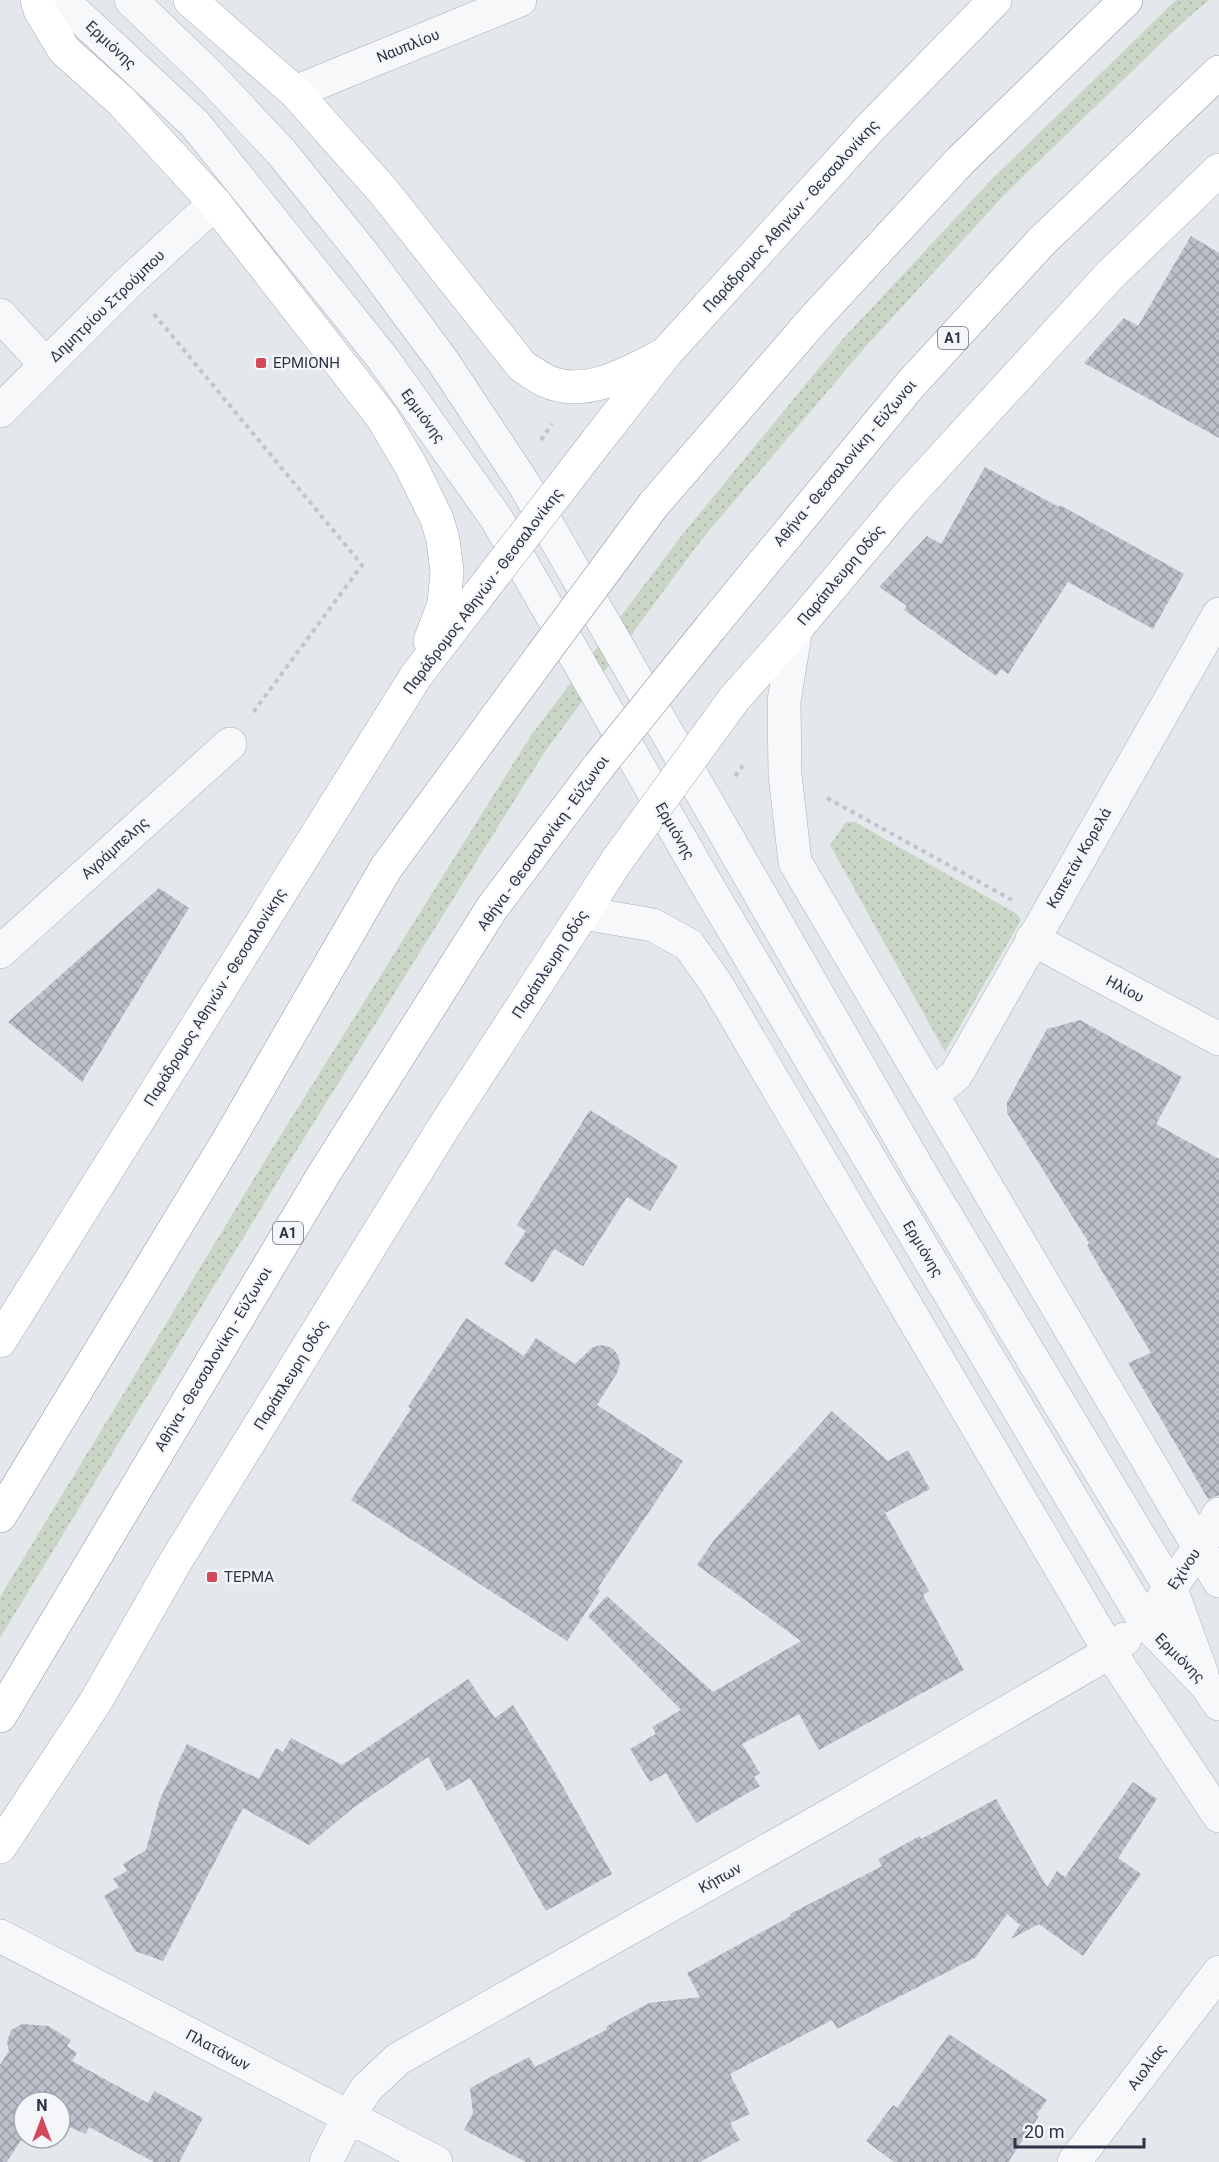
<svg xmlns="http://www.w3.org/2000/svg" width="1219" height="2162" font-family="Roboto,sans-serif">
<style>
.grass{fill:url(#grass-dots)}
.building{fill:url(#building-cross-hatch)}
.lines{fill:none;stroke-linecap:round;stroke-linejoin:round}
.minor-casing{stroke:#a9aeb7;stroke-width:34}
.major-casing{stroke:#a3abb8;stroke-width:34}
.highway-casing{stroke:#8b94a3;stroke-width:34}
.path{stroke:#c2c5cb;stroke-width:4;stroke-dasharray:4.5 4.5;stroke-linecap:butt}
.minor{stroke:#f7f8fa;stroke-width:33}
.major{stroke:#fff;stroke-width:33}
.highway{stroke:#fff;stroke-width:33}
.major-bridge-casing{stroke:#a3abb8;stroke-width:34;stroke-linecap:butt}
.highway-bridge-casing{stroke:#8b94a3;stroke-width:34;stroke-linecap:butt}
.major-bridge{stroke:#fff;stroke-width:33}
.highway-bridge{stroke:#fff;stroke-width:33}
.poi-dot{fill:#d1495b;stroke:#f4f6f9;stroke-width:2}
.labels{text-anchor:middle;stroke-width:4.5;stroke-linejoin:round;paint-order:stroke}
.shield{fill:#f4f6f9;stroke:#676e7b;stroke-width:1.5}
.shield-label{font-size:14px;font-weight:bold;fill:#2b3445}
.street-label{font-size:15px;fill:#2b3445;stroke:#f4f6f9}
.poi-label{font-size:15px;fill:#2b3445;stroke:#f4f6f9;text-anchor:start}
</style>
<defs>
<pattern id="grass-dots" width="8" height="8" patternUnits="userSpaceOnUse" patternTransform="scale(1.5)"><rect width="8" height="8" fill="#c9d6c5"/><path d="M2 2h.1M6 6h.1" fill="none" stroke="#adb8ab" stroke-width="1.8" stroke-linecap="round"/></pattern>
<pattern id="building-cross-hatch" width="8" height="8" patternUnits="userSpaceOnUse" patternTransform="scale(1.5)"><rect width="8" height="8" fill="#bbc0ca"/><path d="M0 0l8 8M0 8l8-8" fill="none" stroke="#989da6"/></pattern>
</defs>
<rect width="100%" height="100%" fill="#e4e7ec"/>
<path class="grass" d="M 1176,0 L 1209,0 L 1183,22 L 1005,194 L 861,352 L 702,539 L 544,753 L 293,1156 L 0,1638 L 0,1597 L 272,1149 L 530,737 L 682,535 L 842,340 L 991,180 Z
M 846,822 L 855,822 L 1017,914 L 1021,920 L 945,1052 L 830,845 Z"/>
<path class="building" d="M 1191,236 L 1219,253 L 1219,438 L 1084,363 L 1124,318 L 1138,326 Z
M 985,467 L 1059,507 L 1060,505 L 1184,574 L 1153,629 L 1068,582 L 1008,674 L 1001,669 L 996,676 L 904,610 L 907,606 L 879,587 L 927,536 L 941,544 Z
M 159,888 L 189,908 L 82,1082 L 8,1022 Z
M 1080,1020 L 1182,1077 L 1156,1124 L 1219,1159 L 1219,1495 L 1208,1499 L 1128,1363 L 1151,1353 L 1087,1246 L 1089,1243 L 1007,1113 L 1007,1102 L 1047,1029 Z
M 590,1110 L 678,1166 L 650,1211 L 627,1197 L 583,1266 L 554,1249 L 533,1283 L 504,1264 L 526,1231 L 517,1225 Z
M 466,1318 L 524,1356 L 536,1338 L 575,1364 L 593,1347 L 603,1345 L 612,1348 L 618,1355 L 620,1364 L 617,1373 L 597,1405 L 683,1461 L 598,1588 L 600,1591 L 567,1641 L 351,1500 L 411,1409 L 408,1407 Z
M 832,1411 L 888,1461 L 908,1450 L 930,1489 L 885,1513 L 929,1591 L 923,1595 L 964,1670 L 819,1750 L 799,1714 L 742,1744 L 760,1773 L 754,1777 L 760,1786 L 696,1823 L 666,1773 L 650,1782 L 630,1749 L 656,1734 L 652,1727 L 681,1710 L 588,1616 L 607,1596 L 713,1692 L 801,1641 L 697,1565 L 714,1540 Z
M 468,1679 L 495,1718 L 513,1705 L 554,1771 L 612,1874 L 546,1911 L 470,1778 L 447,1791 L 428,1757 L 353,1808 L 309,1845 L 243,1808 L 163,1961 L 135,1951 L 104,1896 L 119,1887 L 113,1879 L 127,1871 L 123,1864 L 146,1850 L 160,1799 L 187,1744 L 259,1779 L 276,1748 L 283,1752 L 291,1738 L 342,1765 Z
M 1133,1782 L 1157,1799 L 1118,1858 L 1141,1874 L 1083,1956 L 1039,1924 L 1011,1939 L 1020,1925 L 1007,1914 L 976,1957 L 837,2029 L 832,2020 L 730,2074 L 750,2114 L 730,2123 L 740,2140 L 700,2162 L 526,2162 L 464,2130 L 473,2113 L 470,2088 L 529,2057 L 535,2067 L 606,2030 L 607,2026 L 649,2003 L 700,1997 L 687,1973 L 791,1916 L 790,1914 L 882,1866 L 878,1859 L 920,1836 L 921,1839 L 996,1799 L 1047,1887 L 1057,1871 L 1065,1877 Z
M 22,2024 L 48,2026 L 71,2040 L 67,2046 L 77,2053 L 72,2061 L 148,2103 L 154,2091 L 203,2118 L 179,2162 L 154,2162 L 89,2127 L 86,2134 L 60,2123 L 60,2102 L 24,2102 L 24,2135 L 7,2162 L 0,2162 L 0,2065 L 9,2051 L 7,2042 L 11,2030 Z
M 949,2034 L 1047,2100 L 1036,2115 L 1039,2116 L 1008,2162 L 894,2162 L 866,2141 L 893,2105 L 897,2108 Z"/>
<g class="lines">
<g class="minor-casing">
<path id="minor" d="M 62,0 L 195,124 L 384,360 L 496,518 L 704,880 L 1145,1622 L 1207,1686 L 1219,1704
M 131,0 L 208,74 L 282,153 L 364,255 L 442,360 L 524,484 L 921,1174 L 1171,1589 L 1202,1674
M 295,92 L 520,0
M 0,315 L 46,365
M 0,411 L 128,283 L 215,203
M 796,629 L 784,701 L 785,775 L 795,862 L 1219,1581
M 583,913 L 653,925 L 689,945 L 717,985 L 1110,1652 L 1219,1816
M 1032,939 L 1219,1039
M 0,952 L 230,744
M 932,1095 L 956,1075 L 1219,614
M 1159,1604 L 1198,1549 L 1219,1514
M 0,1936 L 436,2162
M 326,2162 L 348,2118 L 366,2089 L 398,2059 L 837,1811 L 1110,1652 L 1125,1639
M 1074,2162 L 1219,1972"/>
</g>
<g class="major-casing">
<path id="major" d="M 37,0 L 40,10 L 64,50 L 121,101 L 215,203 L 382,417 L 411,466 L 437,519 L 443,540 L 447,571 L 444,604 L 430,641
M 190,0 L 295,92 L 384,192 L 522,366 C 530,371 538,377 546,381 C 586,399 630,372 665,354
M 597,441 L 665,354 L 871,127 L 995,0
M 734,699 L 796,629 L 905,499 L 1110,275 L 1219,170
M 0,1341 L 416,676 L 479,594
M 0,1847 L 96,1701 L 174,1564 L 442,1130 L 618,859"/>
</g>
<g class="highway-casing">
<path id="highway" d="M 654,504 L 814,319 L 960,161 L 1126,0
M 711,627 L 910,385 L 1042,241 L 1219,72
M 0,1516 L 229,1139 L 386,868 L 542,655
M 0,1716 L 322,1177 L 492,908 L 599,766"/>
</g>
<path class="path" d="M 154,314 L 362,565 L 252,714
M 541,440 L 552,424
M 735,776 L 745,763
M 827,798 L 1012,900"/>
<use href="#minor" class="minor"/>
<use href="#major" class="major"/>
<use href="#highway" class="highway"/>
<g class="major-bridge-casing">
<path id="major-bridge" d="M 479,594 L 597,441
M 618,859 L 734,699"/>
</g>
<g class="highway-bridge-casing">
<path id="highway-bridge" d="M 542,655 L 654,504
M 599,766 L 711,627"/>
</g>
<use href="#major-bridge" class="major-bridge"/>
<use href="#highway-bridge" class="highway-bridge"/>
</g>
<g class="poi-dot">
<rect x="255" y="357" width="12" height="12" rx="3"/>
<rect x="206" y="1571" width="12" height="12" rx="3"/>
</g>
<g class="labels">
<g class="shield">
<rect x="938" y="327" width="30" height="22" rx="4.5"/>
<rect x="273" y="1222" width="30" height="22" rx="4.5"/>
</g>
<g class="shield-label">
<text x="953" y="343">Α1</text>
<text x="288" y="1238">Α1</text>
</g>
<g class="street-label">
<text transform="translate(111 45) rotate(43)" y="5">Ερμιόνης</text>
<text transform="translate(408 46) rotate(-22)" y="5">Ναυπλίου</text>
<text transform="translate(791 216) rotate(-48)" y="5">Παράδρομος Αθηνών - Θεσσαλονίκης</text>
<text transform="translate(107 306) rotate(-44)" y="5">Δημητρίου Στρούμπου</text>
<text transform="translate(423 416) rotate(54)" y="5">Ερμιόνης</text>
<text transform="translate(845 463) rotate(-50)" y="5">Αθήνα - Θεσσαλονίκη - Εύζωνοι</text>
<text transform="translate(841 575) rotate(-50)" y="5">Παράπλευρη Οδός</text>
<text transform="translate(483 591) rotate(-53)" y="5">Παράδρομος Αθηνών - Θεσσαλονίκης</text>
<text transform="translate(675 831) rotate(60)" y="5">Ερμιόνης</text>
<text transform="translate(543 843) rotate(-54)" y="5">Αθήνα - Θεσσαλονίκη - Εύζωνοι</text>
<text transform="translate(115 848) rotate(-42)" y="5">Αγράμπελης</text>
<text transform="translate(1079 858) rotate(-60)" y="5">Καπετάν Κορελά</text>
<text transform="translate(550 964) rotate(-57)" y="5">Παράπλευρη Οδός</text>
<text transform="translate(1125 989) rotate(28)" y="5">Ηλίου</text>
<text transform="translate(215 997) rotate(-58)" y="5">Παράδρομος Αθηνών - Θεσσαλονίκης</text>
<text transform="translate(923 1249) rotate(59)" y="5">Ερμιόνης</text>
<text transform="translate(213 1359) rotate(-59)" y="5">Αθήνα - Θεσσαλονίκη - Εύζωνοι</text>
<text transform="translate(291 1375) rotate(-58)" y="5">Παράπλευρη Οδός</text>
<text transform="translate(1184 1569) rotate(-56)" y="5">Εχίνου</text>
<text transform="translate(1180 1658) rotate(45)" y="5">Ερμιόνης</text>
<text transform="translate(720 1878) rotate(-29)" y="5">Κήπων</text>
<text transform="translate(218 2050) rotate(28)" y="5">Πλατάνων</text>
<text transform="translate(1147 2067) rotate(-53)" y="5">Αιολίας</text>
</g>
<g class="poi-label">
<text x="273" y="368">ΕΡΜΙΟΝΗ</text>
<text x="224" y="1582">ΤΕΡΜΑ</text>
</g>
</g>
<g transform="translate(42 2120)"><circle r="28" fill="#f4f6f9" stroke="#a4a8b1" stroke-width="1.5"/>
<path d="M0-4.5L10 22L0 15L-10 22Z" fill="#d1495b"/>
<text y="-9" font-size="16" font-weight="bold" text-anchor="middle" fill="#2b3445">N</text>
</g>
<path d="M1015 2138v9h129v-9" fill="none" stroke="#2b3445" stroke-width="3"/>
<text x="1024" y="2138" font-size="18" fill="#2b3445" stroke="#f4f6f9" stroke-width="4.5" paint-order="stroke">20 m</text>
</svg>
